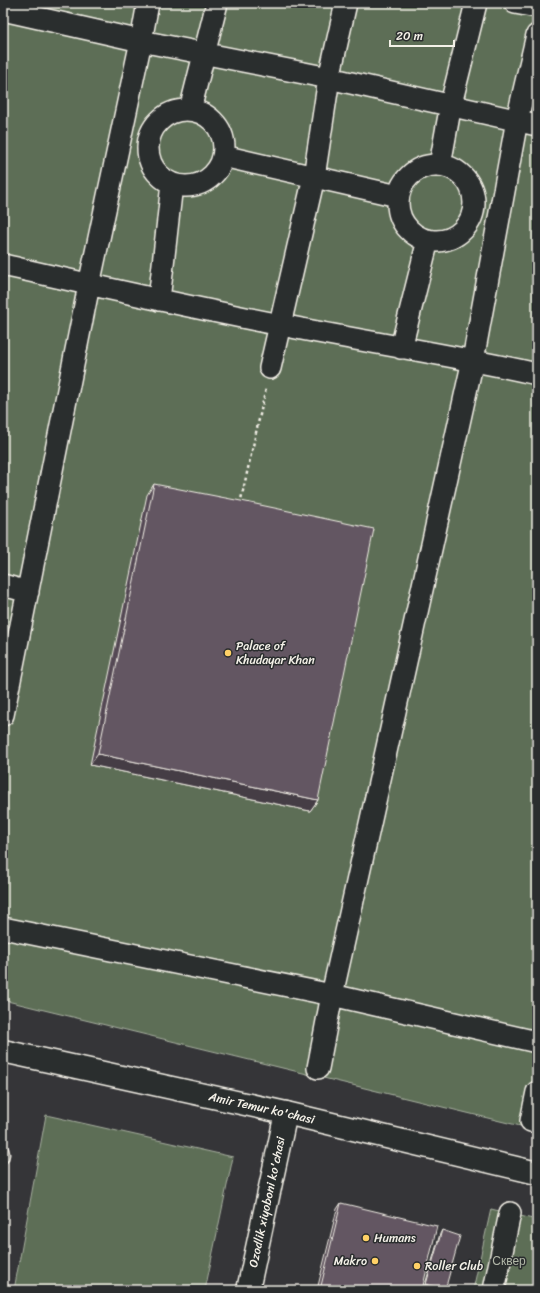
<svg xmlns="http://www.w3.org/2000/svg" width="540" height="1293" font-family="Sriracha,sans-serif">
<style>
.green{fill:#5d6e57;stroke:#a8b0a0}
.lines{fill:none;stroke-linecap:round;stroke-linejoin:round}
.lane-casing{stroke:#f4f1e8;stroke-width:13}
.street-casing{stroke:#f4f1e8;stroke-width:24}
.secondary-casing{stroke:#f4f1e8;stroke-width:25}
.path{stroke:#f4f1e8;stroke-width:2.5;stroke-dasharray:3 3;stroke-linecap:butt}
.lane{stroke:#2a2d2e;stroke-width:10}
.street{stroke:#2a2d2e;stroke-width:21}
.secondary{stroke:#2a2d2e;stroke-width:22}
.wall{fill:#554a54;stroke:#f4f1e8}
.shaded-wall{fill:#453c45;stroke:#f4f1e8}
.building{fill:#635662;stroke:#f4f1e8}
.poi-dot{fill:#ffd166;stroke:#2a2d2e;stroke-width:1.5}
.labels{text-anchor:middle;stroke-width:3;stroke-linejoin:round;paint-order:stroke}
.poi-label{font-size:12px;fill:#f4f1e8;stroke:#2a2d2e;text-anchor:start}
.street-label{font-size:12px;fill:#f4f1e8;stroke:#2a2d2e}
.park-label{font-size:12px;fill:#b0b6a7;stroke:#2a2d2e}
</style>
<rect width="100%" height="100%" fill="#353538"/>
<filter id="ink" filterUnits="userSpaceOnUse"><feTurbulence type="fractalNoise" baseFrequency=".025" numOctaves="2"/><feDisplacementMap in="SourceGraphic" scale="8" xChannelSelector="R" yChannelSelector="G"/><feConvolveMatrix kernelMatrix="1 2 1 2 8 2 1 2 1" color-interpolation-filters="sRGB"/></filter>
<g filter="url(#ink)">
<path class="green" d="M 3,3 L 537,3 L 537,1130 L 3,1000 Z
M 46,1115 L 233,1157 L 205,1290 L 14,1290 Z
M 491,1209 L 537,1220 L 537,1290 L 473,1290 Z"/>
<g class="lines">
<g class="lane-casing">
<path id="lane" d="M 3,1150 L 4,1154 L 3,1158"/>
</g>
<g class="street-casing">
<path id="street" d="M 515,3 L 537,7
M 3,10 L 141,41 L 329,78 L 537,125
M148 148a38 38 0 1 1 76 0a38 38 0 1 1-76 0Z
M 190,110 L 217,3
M 223,156 L 398,196
M398 203a38 38 0 1 1 76 0a38 38 0 1 1-76 0Z
M 440,165 L 451,104 L 476,3
M 3,265 C 96,286 188,307 281,325 C 366,342 452,355 537,374
M 159,300 L 172,184
M 401,348 L 428,240
M 270,368 L 314,177 L 329,78 L 346,3
M 3,585 L 28,592
M 3,715 L 89,285 L 141,41 L 148,3
M 3,928 L 332,995 L 537,1042
M 318,1068 L 332,995 L 473,360 L 517,120 L 537,35
M 531,1121 L 537,1092
M 494,1290 L 510,1213"/>
</g>
<g class="secondary-casing">
<g id="secondary">
<path id="s1" d="M 3,1051 L 286,1113 L 537,1173"/>
<path id="s2" d="M 248,1290 L 286,1113"/>
</g>
</g>
<path class="path" d="M 240,504 L 266,388"/>
<use href="#lane" class="lane"/>
<use href="#street" class="street"/>
<use href="#secondary" class="secondary"/>
</g>
<path class="wall" d="M 154,484 L 318,800 L 310,811 L 90,765 L 147,495 Z
M 341,1203 L 422,1290 L 317,1290 L 337,1209 Z
M 442,1230 L 444,1290 L 433,1290 L 424,1288 L 440,1234 Z"/>
<path class="shaded-wall" d="M 98,754 L 318,800 L 310,811 L 90,765 Z
M 426,1284 L 445,1290 L 433,1290 L 424,1288 Z"/>
<path class="building" d="M 154,484 L 246,502 L 374,529 L 318,800 L 98,754 Z
M 341,1203 L 437,1226 L 422,1290 L 320,1290 Z
M 442,1230 L 460,1236 L 445,1290 L 426,1284 Z"/>
</g>
<g class="poi-dot">
<circle cx="228" cy="653" r="4"/>
<circle cx="366" cy="1238" r="4"/>
<circle cx="375" cy="1261" r="4"/>
<circle cx="417" cy="1266" r="4"/>
</g>
<g class="labels">
<g class="poi-label">
<text x="236" y="650">Palace of<tspan x="236" dy="14">Khudayar Khan</tspan></text>
<text x="374" y="1242">Humans</text>
<text x="367" y="1265" text-anchor="end">Makro</text>
<text x="425" y="1270">Roller Club</text>
</g>
<g class="street-label">
<text dy="4" stroke="none"><textPath href="#s1" startOffset="265">Amir Temur ko'chasi</textPath></text>
<text dy="4" stroke="none"><textPath href="#s2" startOffset="90">Ozodlik xiyoboni ko'chasi</textPath></text>
</g>
<g class="park-label">
<text x="509" y="1265">Сквер</text>
</g>
</g>
<rect width="540" height="1293" fill="none" stroke="#2a2d2e" stroke-width="16"/>
<rect x="8" y="8" width="524" height="1277" fill="none" stroke="#f4f1e8" stroke-width="1.5" filter="url(#ink)"/>
<path d="M390 40v6h64v-6" fill="none" stroke="#f4f1e8" stroke-width="2"/>
<text x="396" y="40" font-size="12" fill="#f4f1e8" stroke="#2a2d2e" stroke-width="3" paint-order="stroke">20 m</text>
</svg>
